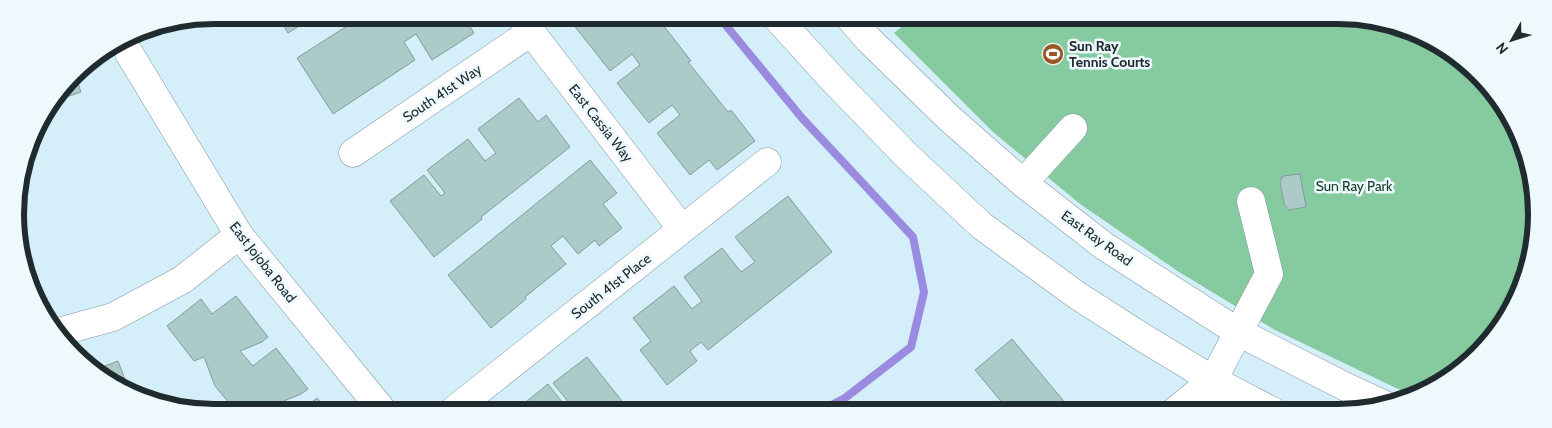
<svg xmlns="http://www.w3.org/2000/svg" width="1552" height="428" font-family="Cabin,sans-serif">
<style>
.green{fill:#86cba0}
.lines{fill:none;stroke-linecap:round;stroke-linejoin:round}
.stream{stroke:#9a8ae0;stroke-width:8}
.building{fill:#accac7;stroke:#819d9b}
.minor-casing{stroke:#8099a3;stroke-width:29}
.major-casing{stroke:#8099a3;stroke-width:29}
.minor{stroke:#fff;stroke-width:28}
.major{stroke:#fff;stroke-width:28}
.labels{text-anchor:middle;stroke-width:5;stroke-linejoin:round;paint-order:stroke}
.poi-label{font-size:14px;font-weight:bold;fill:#202b2f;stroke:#eef9fd;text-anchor:start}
.street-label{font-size:14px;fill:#202b2f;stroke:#eef9fd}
.park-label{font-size:14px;fill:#174029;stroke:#eef9fd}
.rim{fill:none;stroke:#202b2f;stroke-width:6}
</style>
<rect width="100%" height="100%" fill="#d4effa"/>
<path class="green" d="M 914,17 L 1377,19 L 1448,48 L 1503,103 L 1533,175 L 1533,253 L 1516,302 L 1479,355 L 1426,393 L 1416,396 L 1396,388 L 1275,330 L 1179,272 L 1080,204 L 993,132 L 894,33 Z"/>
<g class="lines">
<path class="stream" d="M 719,17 L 802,118 L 913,237 L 924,292 L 911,347 L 845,398 L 822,410"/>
</g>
<path class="building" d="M 277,15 L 317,15 L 288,33 Z
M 364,15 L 463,16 L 474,33 L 432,60 L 416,34 L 404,42 L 415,60 L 333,114 L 297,58 Z
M 572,16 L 656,16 L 691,61 L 688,62 L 728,112 L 731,110 L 755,141 L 717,170 L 709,160 L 690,175 L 657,133 L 680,115 L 672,105 L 649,123 L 617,83 L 640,65 L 632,54 L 610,71 L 569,19 Z
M 75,75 L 81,92 L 55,101 Z
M 519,98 L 538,122 L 546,115 L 570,147 L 481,217 L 482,219 L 434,257 L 390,201 L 424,175 L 441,196 L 445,193 L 427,170 L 468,139 L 485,161 L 496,153 L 478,129 Z
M 590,160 L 617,193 L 603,204 L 622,228 L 599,246 L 595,240 L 578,254 L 563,236 L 551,246 L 566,264 L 525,297 L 526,299 L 491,328 L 448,275 Z
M 1300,174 L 1306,207 L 1289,210 L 1284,204 L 1280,182 L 1283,176 Z
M 788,196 L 832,252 L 708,350 L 701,342 L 690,351 L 697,361 L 667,385 L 640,350 L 651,341 L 633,318 L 674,286 L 692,309 L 702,301 L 684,277 L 722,248 L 741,272 L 755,262 L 735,237 Z
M 236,296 L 268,337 L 262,342 L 240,351 L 253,366 L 276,348 L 308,389 L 301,394 L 281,402 L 286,409 L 234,409 L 215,386 L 204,357 L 194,361 L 167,326 L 201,299 L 212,314 Z
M 1012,339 L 1072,411 L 1009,411 L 975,370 Z
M 587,357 L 629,410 L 516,410 L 548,384 L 566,407 L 570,404 L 553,383 Z
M 118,361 L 129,390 L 104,380 L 94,370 Z
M 317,398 L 326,409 L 303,409 Z"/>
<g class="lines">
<g class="minor-casing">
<path id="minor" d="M 521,16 L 531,32 L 682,229
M 129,53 L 239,235 L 382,410
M 353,153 L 531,32
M 1023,183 L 1073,128
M 55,333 L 113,317 L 182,280 L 239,235
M 454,410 L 767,162
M 1175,411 L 1213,380
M 1207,411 L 1213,380 L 1269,274 L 1251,201"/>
</g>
<g class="major-casing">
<path id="major" d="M 776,17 L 836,83 L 907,156 L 982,226 L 1078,296 L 1142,337 L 1213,380 L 1272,411
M 849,17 L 869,40 L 949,118 L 1023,183 L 1104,246 L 1238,332 L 1346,387 L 1385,405"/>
</g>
<use href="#minor" class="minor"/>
<use href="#major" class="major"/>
</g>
<defs>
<g id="stadium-disc" transform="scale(1.125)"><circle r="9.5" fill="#995724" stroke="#eef9fd"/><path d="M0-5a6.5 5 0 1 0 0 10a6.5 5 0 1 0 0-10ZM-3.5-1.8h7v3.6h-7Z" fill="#fff"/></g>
</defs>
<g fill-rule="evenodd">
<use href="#stadium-disc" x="1053" y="54"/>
</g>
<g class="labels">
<g class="poi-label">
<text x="1069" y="51">Sun Ray<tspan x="1069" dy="16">Tennis Courts</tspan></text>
</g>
<g class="street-label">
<text transform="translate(442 93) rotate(-34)" y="5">South 41st Way</text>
<text transform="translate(601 123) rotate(52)" y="5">East Cassia Way</text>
<text transform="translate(1097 238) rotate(36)" y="5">East Ray Road</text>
<text transform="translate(263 262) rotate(52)" y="5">East Jojoba Road</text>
<text transform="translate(611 286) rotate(-38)" y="5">South 41st Place</text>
</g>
<g class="park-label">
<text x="1354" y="191">Sun Ray Park</text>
</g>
</g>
<path d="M0 0H1552V428H0ZM214 24H1338A190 190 0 0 1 1528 214V214A190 190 0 0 1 1338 404H214A190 190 0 0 1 24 214V214A190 190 0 0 1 214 24Z" fill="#eef9fd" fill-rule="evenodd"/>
<path class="rim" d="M214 24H1338A190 190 0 0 1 1528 214V214A190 190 0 0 1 1338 404H214A190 190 0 0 1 24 214V214A190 190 0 0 1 214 24Z"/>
<g transform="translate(1512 40) rotate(231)" stroke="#eef9fd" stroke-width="4" paint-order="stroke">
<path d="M0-4L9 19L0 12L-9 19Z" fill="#202b2f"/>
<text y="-8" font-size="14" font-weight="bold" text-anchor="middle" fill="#202b2f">N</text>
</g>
</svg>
